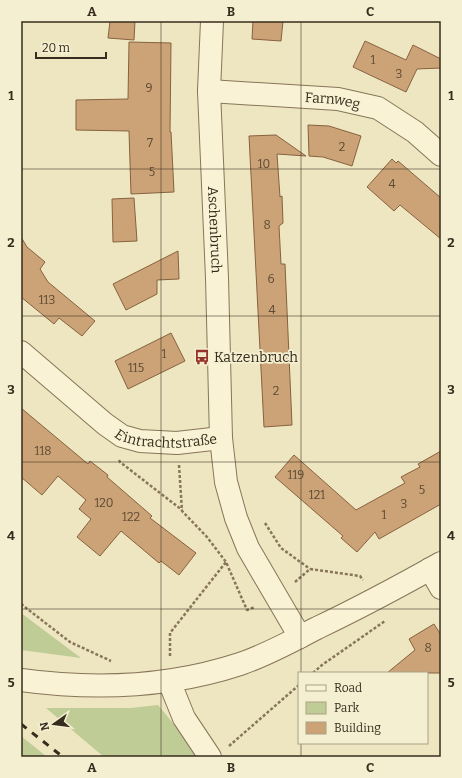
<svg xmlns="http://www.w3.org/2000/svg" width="462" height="778" font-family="Bitter,serif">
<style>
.green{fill:#c0cc95}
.building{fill:#cca377;stroke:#86623f}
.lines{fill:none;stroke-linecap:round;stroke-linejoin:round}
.minor-casing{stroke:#877659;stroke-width:24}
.path{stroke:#877659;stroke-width:2.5;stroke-dasharray:3 2;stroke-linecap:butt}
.minor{stroke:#f9f2d4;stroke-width:22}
.rail{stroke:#372c1d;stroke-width:3;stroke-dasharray:7 7;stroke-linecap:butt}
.grid{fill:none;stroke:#372c1d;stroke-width:1;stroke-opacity:0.55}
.labels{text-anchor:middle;stroke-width:3.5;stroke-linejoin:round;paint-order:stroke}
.number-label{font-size:12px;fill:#5c4a34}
.street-label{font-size:14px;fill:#372c1d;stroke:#f5efd1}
.poi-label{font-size:14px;fill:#372c1d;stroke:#f5efd1;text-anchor:start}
.neatline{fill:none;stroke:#372c1d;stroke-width:1.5}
.grid-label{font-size:13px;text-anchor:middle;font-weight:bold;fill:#372c1d}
</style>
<rect width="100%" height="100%" fill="#eee5c1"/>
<path class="green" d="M 21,613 L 81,658 L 21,650 Z
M 158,705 L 173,723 L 197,757 L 104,757 L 46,708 L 131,708 Z
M 21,736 L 47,757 L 21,757 Z"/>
<path class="building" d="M 110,21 L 135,21 L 134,40 L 108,38 Z
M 253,21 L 283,21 L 281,41 L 252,39 Z
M 365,41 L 406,60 L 413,45 L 441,59 L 441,68 L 417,69 L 406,92 L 353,67 Z
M 129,42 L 171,43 L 170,132 L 171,132 L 174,192 L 131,194 L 129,131 L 76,130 L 76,100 L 128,99 Z
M 308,125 L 329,126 L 361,136 L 352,166 L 323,157 L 309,156 Z
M 276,135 L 306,156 L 277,154 L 280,197 L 282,196 L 283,223 L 279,226 L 281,264 L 285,264 L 292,425 L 264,427 L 249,136 Z
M 392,159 L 396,163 L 398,161 L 441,198 L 441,239 L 400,205 L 394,211 L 367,187 Z
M 134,198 L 137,241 L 113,242 L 112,199 Z
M 21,237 L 27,247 L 45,262 L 40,269 L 48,282 L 95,321 L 82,336 L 59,318 L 54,324 L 21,297 Z
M 178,251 L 179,279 L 157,280 L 157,294 L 126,310 L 113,284 Z
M 171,333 L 185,361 L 128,389 L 115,361 Z
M 21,408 L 88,464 L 90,461 L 108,475 L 107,477 L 152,516 L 150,518 L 196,553 L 179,575 L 161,561 L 159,563 L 121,531 L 100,556 L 77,537 L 91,519 L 79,509 L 86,500 L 58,476 L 42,495 L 21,477 Z
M 441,451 L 441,504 L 379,539 L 375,532 L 357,552 L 341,538 L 343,536 L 275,477 L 294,455 L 356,510 L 405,483 L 401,477 L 420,467 L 418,464 Z
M 434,624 L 441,635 L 441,673 L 387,673 L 415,650 L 409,639 Z"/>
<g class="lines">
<g class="minor-casing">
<g id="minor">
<path id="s1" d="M 212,21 L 209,91 L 217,278 L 221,438 L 226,482 L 236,518 L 248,548 L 300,637"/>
<path id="s2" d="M 209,91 L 338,99 L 378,108 L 415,132 L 441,155"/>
<path id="s3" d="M 21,352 L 105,424 L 122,436 L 140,441 L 177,443 L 221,438"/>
<path d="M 430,569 L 441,588"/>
<path d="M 21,680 C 94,690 170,687 240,664 C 267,655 292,641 317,628 C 359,608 400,586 441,563"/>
<path d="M 169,681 L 184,718 L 210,757"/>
</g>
</g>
<path class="path" d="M 119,460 L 120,462 L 182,510
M 179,465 L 182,511 L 207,537 L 226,562 L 247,610 L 255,607
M 265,523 L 281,548 L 310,569
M 295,582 L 310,569 L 360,576 L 363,580
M 21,604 L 70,642 L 111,661
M 170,656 L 170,633 L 226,562
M 313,673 L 322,665 L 385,621
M 229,746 L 299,685"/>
<use href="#minor" class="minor"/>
<path class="rail" d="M 21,724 L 63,757"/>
</g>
<path class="grid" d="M 161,21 L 161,757M 301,21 L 301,673M 21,169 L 441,169M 21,316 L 441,316M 21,462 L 441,462M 21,609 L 441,609M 301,743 L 301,757"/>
<defs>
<g id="bus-bare" transform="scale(1.2)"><path d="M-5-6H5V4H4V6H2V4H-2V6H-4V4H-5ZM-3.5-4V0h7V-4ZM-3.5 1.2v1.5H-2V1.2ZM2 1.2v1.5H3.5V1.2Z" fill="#963329" stroke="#f5efd1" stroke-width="2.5" paint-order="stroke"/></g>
</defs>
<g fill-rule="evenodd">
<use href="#bus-bare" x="202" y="357"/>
</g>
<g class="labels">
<g class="number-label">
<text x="373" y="64">1</text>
<text x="399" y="78">3</text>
<text x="149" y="92">9</text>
<text x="150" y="147">7</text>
<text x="342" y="151">2</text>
<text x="264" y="168">10</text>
<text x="152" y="176">5</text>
<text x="392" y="188">4</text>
<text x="267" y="229">8</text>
<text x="271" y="283">6</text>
<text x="47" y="304">113</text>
<text x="272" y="314">4</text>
<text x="164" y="358">1</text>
<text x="136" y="372">115</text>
<text x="276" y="395">2</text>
<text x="43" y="455">118</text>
<text x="296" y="479">119</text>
<text x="422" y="494">5</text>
<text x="317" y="499">121</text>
<text x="104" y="507">120</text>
<text x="404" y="508">3</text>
<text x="384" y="519">1</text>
<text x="131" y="521">122</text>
<text x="428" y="652">8</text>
</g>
<g class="street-label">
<text dy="5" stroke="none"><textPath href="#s2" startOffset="124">Farnweg</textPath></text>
<text dy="5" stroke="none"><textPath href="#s1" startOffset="209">Aschenbruch</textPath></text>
<text dy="5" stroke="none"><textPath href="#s3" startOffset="176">Eintrachtstraße</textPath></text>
</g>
<g class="poi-label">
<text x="214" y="362">Katzenbruch</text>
</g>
</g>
<rect width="462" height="778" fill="none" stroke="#f5efd1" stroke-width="44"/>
<rect x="298" y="672" width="130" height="72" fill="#f5efd1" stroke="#a9a189"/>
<rect x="306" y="685" width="20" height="6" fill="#f9f2d4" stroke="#a9a189"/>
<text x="334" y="692" font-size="12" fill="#372c1d">Road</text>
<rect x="306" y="702" width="20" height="12" fill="#c0cc95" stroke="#a9a189"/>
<text x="334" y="712" font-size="12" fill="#372c1d">Park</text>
<rect x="306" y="722" width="20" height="12" fill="#cca377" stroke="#a9a189"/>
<text x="334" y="732" font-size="12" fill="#372c1d">Building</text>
<g transform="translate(54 724) rotate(256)" stroke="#f5efd1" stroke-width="3" paint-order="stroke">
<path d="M0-3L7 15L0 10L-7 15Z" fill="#372c1d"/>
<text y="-6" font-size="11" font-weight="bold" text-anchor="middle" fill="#372c1d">N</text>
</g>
<path d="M36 52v6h70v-6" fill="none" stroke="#372c1d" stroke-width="2"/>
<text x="42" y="52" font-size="12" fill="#372c1d" stroke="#f5efd1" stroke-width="3" paint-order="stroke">20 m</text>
<rect x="22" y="22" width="418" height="734" class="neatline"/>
<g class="grid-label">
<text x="92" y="16">A</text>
<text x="231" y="16">B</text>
<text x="370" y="16">C</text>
<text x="11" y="100">1</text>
<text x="451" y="100">1</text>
<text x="11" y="247">2</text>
<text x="451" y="247">2</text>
<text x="11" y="394">3</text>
<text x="451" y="394">3</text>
<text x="11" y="540">4</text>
<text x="451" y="540">4</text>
<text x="11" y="687">5</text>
<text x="451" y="687">5</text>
<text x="92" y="772">A</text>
<text x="231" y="772">B</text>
<text x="370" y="772">C</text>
</g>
</svg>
